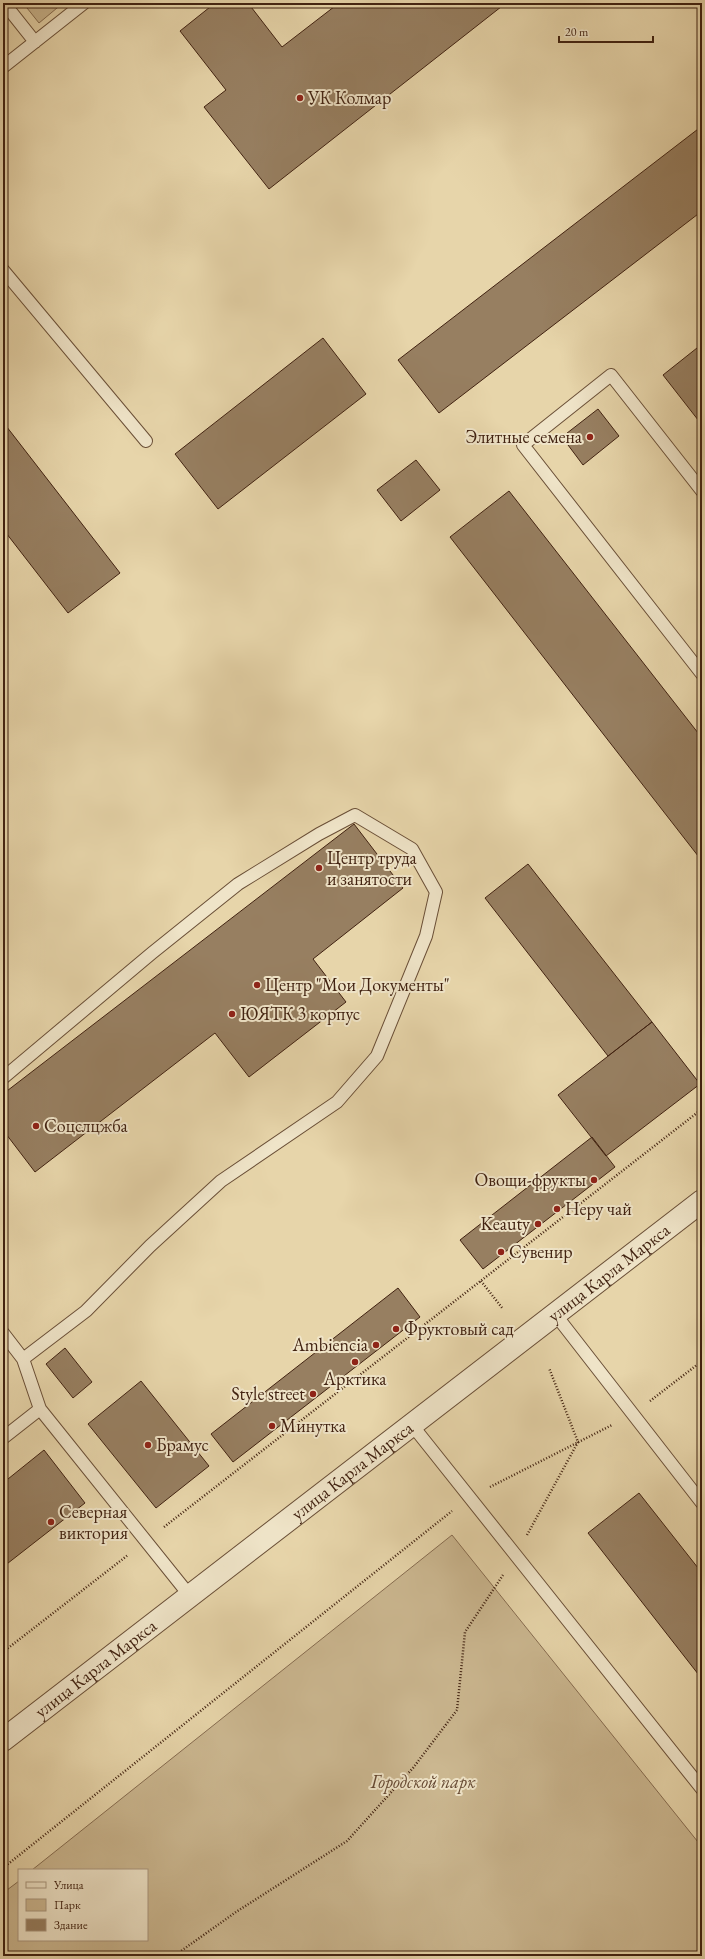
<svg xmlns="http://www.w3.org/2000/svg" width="705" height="1959" font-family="'EB Garamond',serif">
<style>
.green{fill:#cbb790;stroke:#866c50}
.building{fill:#977f61;stroke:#412211}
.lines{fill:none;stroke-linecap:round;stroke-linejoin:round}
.lane-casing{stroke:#6a4f37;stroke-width:14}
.street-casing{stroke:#6a4f37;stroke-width:24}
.path{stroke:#412211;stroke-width:2.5;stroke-dasharray:1 2;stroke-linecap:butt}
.lane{stroke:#efe4c8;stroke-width:12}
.street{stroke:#efe4c8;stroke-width:22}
.poi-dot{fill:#8f2418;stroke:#efe4c8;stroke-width:1.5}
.labels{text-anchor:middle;stroke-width:4;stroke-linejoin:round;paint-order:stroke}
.poi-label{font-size:18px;fill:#412211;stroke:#efe4c8;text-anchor:start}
.street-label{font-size:18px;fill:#412211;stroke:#efe4c8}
.park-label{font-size:18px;font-style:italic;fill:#644731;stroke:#efe4c8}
</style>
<rect width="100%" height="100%" fill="#e7d5aa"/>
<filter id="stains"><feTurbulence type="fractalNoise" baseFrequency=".005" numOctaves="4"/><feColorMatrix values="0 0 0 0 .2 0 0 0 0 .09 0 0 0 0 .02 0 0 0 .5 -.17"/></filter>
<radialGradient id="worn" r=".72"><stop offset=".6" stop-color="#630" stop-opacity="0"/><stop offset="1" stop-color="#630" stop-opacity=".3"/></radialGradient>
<path class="green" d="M 23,3 L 63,3 L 39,23 Z
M 452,1535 L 702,1847 L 702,1956 L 3,1956 L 3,1893 L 19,1881 L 19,1940 L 147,1940 L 147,1870 L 32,1870 Z"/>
<path class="building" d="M 215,3 L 248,3 L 282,47 L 339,3 L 506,3 L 269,189 L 204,107 L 226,90 L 180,31 Z
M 702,126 L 702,211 L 439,413 L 398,360 Z
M 323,338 L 366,394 L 218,509 L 175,454 Z
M 702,344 L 702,425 L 663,375 Z
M 598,409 L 619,436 L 583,465 L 562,437 Z
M 3,422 L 120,573 L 68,613 L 3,529 Z
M 416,460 L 440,490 L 401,521 L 377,490 Z
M 509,491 L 702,738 L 702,861 L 450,537 Z
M 354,824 L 403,888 L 313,959 L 346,1002 L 249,1077 L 215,1033 L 35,1172 L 3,1130 L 3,1094 Z
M 528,864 L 652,1022 L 608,1056 L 485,898 Z
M 652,1022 L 700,1084 L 606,1156 L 558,1095 Z
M 592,1137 L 615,1167 L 483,1269 L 460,1240 Z
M 398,1288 L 420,1317 L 233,1462 L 211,1434 Z
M 65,1348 L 92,1382 L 73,1398 L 46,1364 Z
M 141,1381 L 209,1466 L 156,1508 L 88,1424 Z
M 44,1450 L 85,1503 L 3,1567 L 3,1483 Z
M 639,1493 L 702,1573 L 702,1679 L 588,1533 Z"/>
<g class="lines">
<g class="lane-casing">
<path id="lane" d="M 4,3 L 35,42
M 3,67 L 84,3
M 3,270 L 146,441
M 702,491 L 611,375 L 523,445 L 702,674
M 3,1078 L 152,953 L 238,884 L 319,834 L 355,815 L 412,849 L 436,892 L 426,936 L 377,1056 L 337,1102 L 221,1181 L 150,1246 L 86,1311 L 23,1359
M 555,1314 L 702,1503
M 3,1333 L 23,1359 L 40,1409 L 190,1596
M 412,1425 L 702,1789
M 3,1438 L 40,1409"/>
</g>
<g class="street-casing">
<g id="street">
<path id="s1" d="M 3,1740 L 702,1201"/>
</g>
</g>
<path class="path" d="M 481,1281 L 503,1309
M 650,1401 L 702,1361
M 490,1487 L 612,1425
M 164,1527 L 702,1109
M 527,1535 L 578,1442 L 549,1368
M 3,1652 L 128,1555
M 3,1868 L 452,1511
M 174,1956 L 236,1912 L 347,1841 L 413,1768 L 457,1710 L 465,1632 L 503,1575"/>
<use href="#lane" class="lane"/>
<use href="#street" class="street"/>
</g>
<g class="poi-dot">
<circle cx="300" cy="98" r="4"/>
<circle cx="590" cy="437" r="4"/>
<circle cx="319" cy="868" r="4"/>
<circle cx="257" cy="985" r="4"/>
<circle cx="232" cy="1014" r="4"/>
<circle cx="36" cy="1126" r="4"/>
<circle cx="594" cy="1180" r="4"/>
<circle cx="557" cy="1209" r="4"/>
<circle cx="538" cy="1224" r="4"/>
<circle cx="501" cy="1252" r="4"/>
<circle cx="396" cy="1329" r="4"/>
<circle cx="376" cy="1345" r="4"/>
<circle cx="355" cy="1362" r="4"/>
<circle cx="313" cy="1394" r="4"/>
<circle cx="272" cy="1426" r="4"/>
<circle cx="148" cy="1445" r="4"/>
<circle cx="51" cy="1522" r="4"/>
</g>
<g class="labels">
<g class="poi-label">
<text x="308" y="104">УК Колмар</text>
<text x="582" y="443" text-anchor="end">Элитные семена</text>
<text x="327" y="864">Центр труда<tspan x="327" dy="21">и занятости</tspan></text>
<text x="265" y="991">Центр "Мои Документы"</text>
<text x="240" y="1020">ЮЯТК 3 корпус</text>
<text x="44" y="1132">Соцслцжба</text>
<text x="586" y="1186" text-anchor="end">Овощи-фрукты</text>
<text x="565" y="1215">Неру чай</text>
<text x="530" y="1230" text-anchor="end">Keauty</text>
<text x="509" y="1258">Сувенир</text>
<text x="404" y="1335">Фруктовый сад</text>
<text x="368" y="1351" text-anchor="end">Ambiencia</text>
<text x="355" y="1385" text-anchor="middle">Арктика</text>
<text x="305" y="1400" text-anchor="end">Style street</text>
<text x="280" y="1432">Минутка</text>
<text x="156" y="1451">Брамус</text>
<text x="59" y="1518">Северная<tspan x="59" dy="21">виктория</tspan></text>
</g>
<g class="street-label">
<text dy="6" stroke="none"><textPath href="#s1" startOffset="765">улица Карла Маркса</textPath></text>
<text dy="6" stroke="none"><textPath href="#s1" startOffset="441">улица Карла Маркса</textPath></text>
<text dy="6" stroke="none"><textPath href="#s1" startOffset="117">улица Карла Маркса</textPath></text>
</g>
<g class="park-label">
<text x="423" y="1788">Городской парк</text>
</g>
</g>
<rect width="705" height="1959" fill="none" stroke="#e7d5aa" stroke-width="16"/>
<rect x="4" y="4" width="697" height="1951" fill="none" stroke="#412211" stroke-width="2"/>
<rect x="8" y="8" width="689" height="1943" fill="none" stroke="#412211"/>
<rect x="18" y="1869" width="130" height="72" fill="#efe4c8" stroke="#a9967f"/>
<rect x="26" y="1882" width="20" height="6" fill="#efe4c8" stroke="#a9967f"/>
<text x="54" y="1889" font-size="12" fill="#412211">Улица</text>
<rect x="26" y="1899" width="20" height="12" fill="#cbb790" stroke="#a9967f"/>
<text x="54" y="1909" font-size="12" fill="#412211">Парк</text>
<rect x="26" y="1919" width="20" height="12" fill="#977f61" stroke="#a9967f"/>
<text x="54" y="1929" font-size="12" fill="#412211">Здание</text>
<path d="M559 36v6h94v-6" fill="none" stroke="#412211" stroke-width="2"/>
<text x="565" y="36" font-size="12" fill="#412211" stroke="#efe4c8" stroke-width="3" paint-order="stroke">20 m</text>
<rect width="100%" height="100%" filter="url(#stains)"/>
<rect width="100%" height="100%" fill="url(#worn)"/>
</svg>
